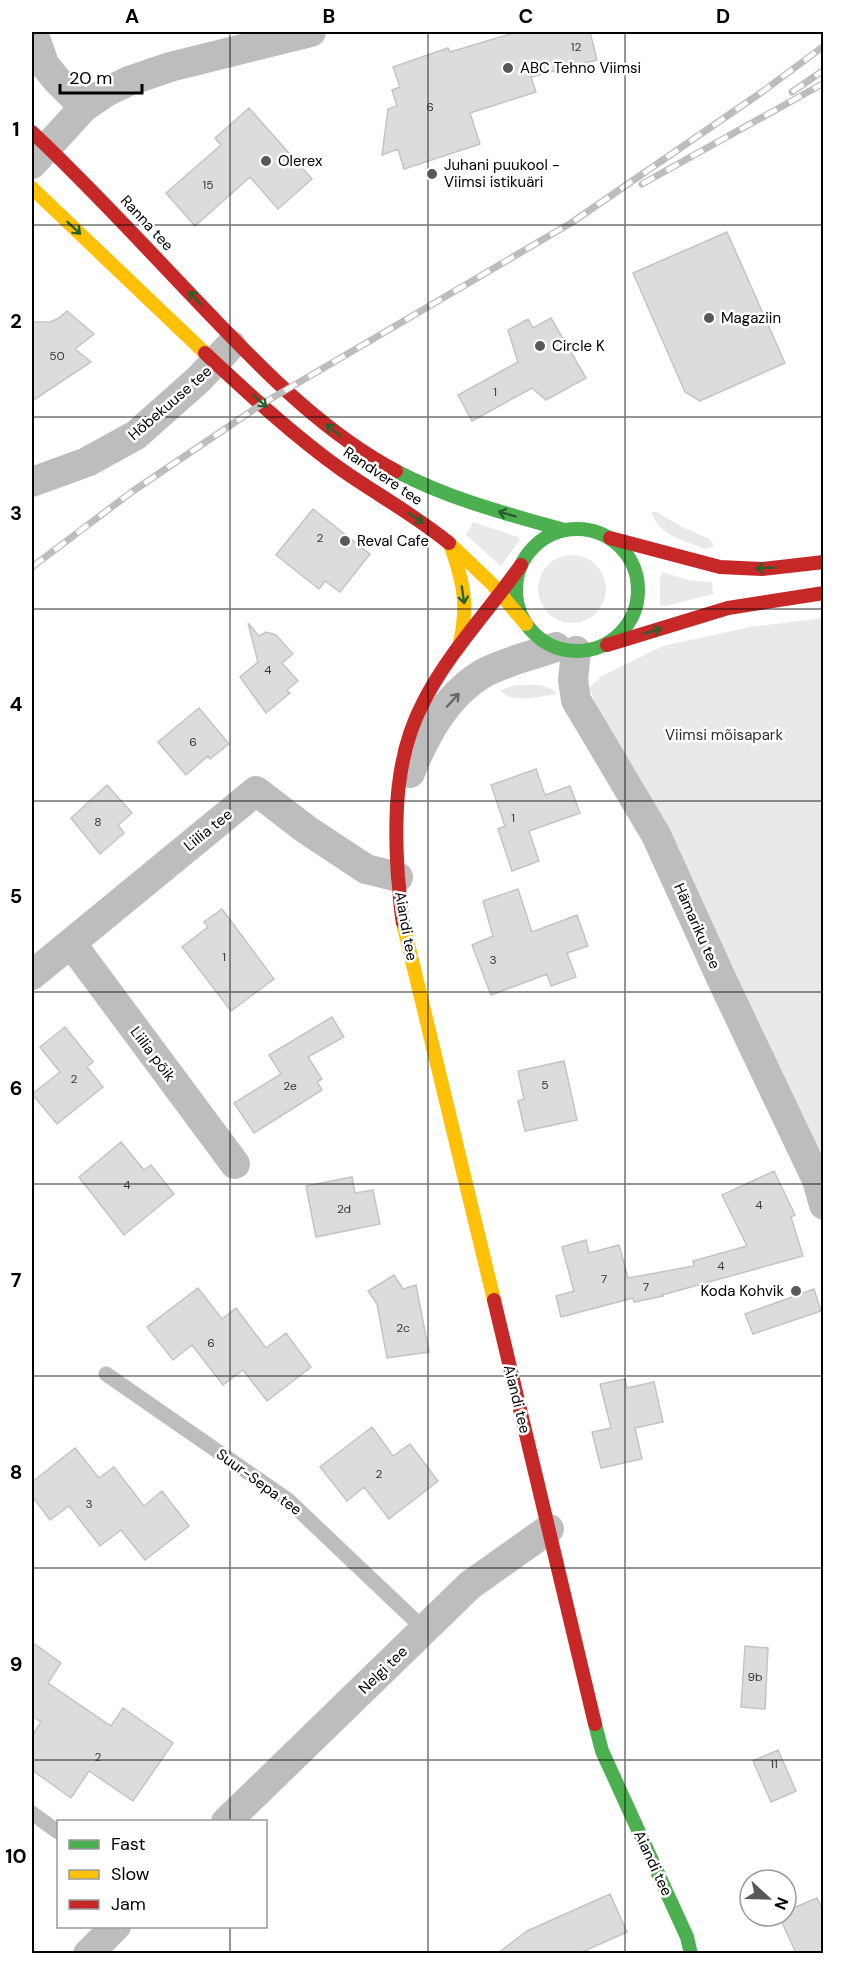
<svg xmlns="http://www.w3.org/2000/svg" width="855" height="1985" font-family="'DM Sans',sans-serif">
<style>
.green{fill:#e9e9e9}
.building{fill:#dcdcdc;stroke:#c4c4c4;stroke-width:1.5}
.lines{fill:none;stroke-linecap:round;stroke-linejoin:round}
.lane{stroke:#bdbdbd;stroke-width:15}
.street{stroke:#bdbdbd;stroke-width:30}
.fast{stroke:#4caf50;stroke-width:14}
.slow{stroke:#ffc107;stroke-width:14}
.jam{stroke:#c62828;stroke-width:14}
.rail-casing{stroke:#bdbdbd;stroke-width:7}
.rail{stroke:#fff;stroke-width:4.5;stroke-dasharray:14;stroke-linecap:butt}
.oneway{stroke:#2a602c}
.oneway2{stroke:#686868}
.grid{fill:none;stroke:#000;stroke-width:1.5;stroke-opacity:0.55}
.poi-dot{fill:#595959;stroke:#fff;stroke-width:2}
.labels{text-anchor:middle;stroke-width:5;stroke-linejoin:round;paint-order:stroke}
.number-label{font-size:12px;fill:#373737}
.poi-label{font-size:15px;fill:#000;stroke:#fff;text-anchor:start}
.street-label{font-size:15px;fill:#000;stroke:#fff}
.park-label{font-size:15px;fill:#2e2e2e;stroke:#fff}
.neatline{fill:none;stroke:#000;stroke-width:2}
.grid-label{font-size:20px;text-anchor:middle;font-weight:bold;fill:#000}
</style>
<rect width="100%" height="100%" fill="#fff"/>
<path class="green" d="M 652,512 L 657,512 L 682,527 L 710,539 L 714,546 L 706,549 C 687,542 656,534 652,512 Z
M 473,522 L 518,537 L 520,540 L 501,566 L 466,535 Z
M538 589a34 34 0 1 1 68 0a34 34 0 1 1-68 0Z
M 663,572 L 688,580 L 712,582 L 713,594 L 665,606 L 660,604 L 660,578 Z
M 823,618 L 823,1171 L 608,732 L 589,688 L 602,676 L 663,646 L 750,627 Z
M 516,685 C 531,685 547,682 557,694 C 541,696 510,705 500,690 Z"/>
<path class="building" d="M 517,32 L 590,32 L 597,60 L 531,77 L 536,92 L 470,113 L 480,144 L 404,169 L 398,149 L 382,155 L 388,109 L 397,106 L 392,90 L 400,87 L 393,67 L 448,48 L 450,52 Z
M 249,108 L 312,179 L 278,209 L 250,177 L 195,226 L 166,193 L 221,145 L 215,138 Z
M 727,232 L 785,363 L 700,401 L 685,392 L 633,273 Z
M 67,311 L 94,334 L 75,349 L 91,362 L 32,401 L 32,322 L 50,322 L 59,318 Z
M 551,318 L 586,378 L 546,400 L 532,388 L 472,421 L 458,395 L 518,362 L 508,330 L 528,319 L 533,328 Z
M 313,509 L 370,554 L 340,592 L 325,581 L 319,589 L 276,555 Z
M 248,623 L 259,636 L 266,632 L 276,635 L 293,654 L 282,663 L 298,681 L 287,690 L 290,693 L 266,713 L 240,677 L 258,662 Z
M 199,708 L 229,744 L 210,759 L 208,756 L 186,775 L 158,742 Z
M 536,769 L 545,795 L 570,786 L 580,813 L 529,831 L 539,861 L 512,871 L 498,829 L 505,826 L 491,785 Z
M 107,785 L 132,813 L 118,825 L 124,833 L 100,854 L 71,818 Z
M 518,889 L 532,932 L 577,915 L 588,946 L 567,953 L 576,977 L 551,986 L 547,974 L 491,995 L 472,945 L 493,936 L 483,901 Z
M 222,909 L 274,979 L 231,1011 L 182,947 L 208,927 L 204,922 Z
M 332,1017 L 344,1037 L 308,1057 L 322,1079 L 317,1082 L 322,1090 L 254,1133 L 234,1103 L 281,1074 L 269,1055 Z
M 65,1027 L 93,1062 L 87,1067 L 103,1087 L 57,1124 L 32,1094 L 60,1072 L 40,1047 Z
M 564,1061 L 577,1120 L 525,1131 L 518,1101 L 524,1099 L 518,1071 Z
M 121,1142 L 144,1170 L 151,1165 L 174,1194 L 124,1235 L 79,1177 Z
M 774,1171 L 795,1215 L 791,1217 L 803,1256 L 662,1295 L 663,1296 L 634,1302 L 633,1298 L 561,1317 L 556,1296 L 574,1291 L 562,1247 L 586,1240 L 589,1253 L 619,1245 L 628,1278 L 694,1266 L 693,1261 L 747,1246 L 722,1195 Z
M 352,1177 L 355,1193 L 373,1190 L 380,1224 L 316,1237 L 306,1186 Z
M 394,1275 L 403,1289 L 416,1285 L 429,1352 L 387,1358 L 377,1304 L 368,1291 Z
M 198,1288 L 222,1319 L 236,1308 L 266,1348 L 286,1333 L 311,1367 L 267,1401 L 243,1370 L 223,1385 L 192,1345 L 173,1360 L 147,1327 Z
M 814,1289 L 821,1311 L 753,1334 L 745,1314 Z
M 625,1379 L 627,1388 L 654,1382 L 663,1422 L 635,1428 L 642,1459 L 601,1468 L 592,1432 L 611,1428 L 600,1384 Z
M 372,1427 L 393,1456 L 410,1444 L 438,1481 L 389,1519 L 364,1487 L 347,1501 L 320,1467 Z
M 75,1448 L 99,1478 L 114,1467 L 144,1506 L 162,1491 L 189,1526 L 145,1560 L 121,1530 L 100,1546 L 69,1506 L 50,1520 L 32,1496 L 32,1482 Z
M 32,1642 L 61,1663 L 48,1683 L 111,1726 L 123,1708 L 173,1743 L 133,1801 L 89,1771 L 71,1798 L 32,1770 L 32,1736 L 41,1722 L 32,1716 Z
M 745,1646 L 768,1648 L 765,1709 L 741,1707 Z
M 778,1750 L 796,1791 L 771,1802 L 753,1761 Z
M 610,1894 L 627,1932 L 580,1953 L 498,1953 L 527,1931 Z
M 817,1898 L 824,1912 L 824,1953 L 796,1953 L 779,1916 L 786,1916 L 786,1911 Z"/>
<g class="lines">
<path class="lane" d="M 106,1374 L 288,1500 L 425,1630
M 32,1813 L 58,1832"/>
<path class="street" d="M 33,32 L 44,64 L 56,79 L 84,107
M 32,164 L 84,107 L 106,92 L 129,81 L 170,67 L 311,32
M 32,482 L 87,462 L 136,435 L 199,379 L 231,345
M 576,651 L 573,680 L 576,700 L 656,835 L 722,980 L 817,1180 L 824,1205
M 410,773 C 425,735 446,696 482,674 C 503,662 534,655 556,647
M 71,943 L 235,1164
M 32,975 L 256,791 L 307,830 L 366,869 L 398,877
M 226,1822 L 470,1585 L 549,1529
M 88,1954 L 116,1926"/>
<path class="fast" d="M 396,471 C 449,499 507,514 564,530
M516 590a61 61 0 1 1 122 0a61 61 0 1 1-122 0Z
M 595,1724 L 602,1751 L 687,1937 L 691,1954"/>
<path class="slow" d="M 32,188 L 205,353
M 449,543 L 492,584 L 526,624
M 450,544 C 464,583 469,606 459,647
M 403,923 L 494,1300"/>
<path class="jam" d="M 32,132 C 97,193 157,260 219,324 C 272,379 328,435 396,471
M 205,353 C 249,394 294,436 342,470 C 378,495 416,516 449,543
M 610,538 L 720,567 L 762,569 L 824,562
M 607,645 L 728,608 L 824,593
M 403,923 C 400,908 400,893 398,877 C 394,819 395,756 423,703 C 448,653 489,611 521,565
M 494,1300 L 595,1724"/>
<g class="rail-casing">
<path id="rail" d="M 792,92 L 824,70
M 642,184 L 824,83
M 32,567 L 133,491 L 262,404 L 571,223 L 762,92 L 824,46"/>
</g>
<use href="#rail" class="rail"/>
</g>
<defs><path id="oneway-shaft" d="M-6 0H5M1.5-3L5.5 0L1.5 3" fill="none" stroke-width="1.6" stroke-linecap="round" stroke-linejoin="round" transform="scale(1.5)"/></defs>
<g class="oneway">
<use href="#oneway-shaft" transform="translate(74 228) rotate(43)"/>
<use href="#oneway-shaft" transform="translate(195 298) rotate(-133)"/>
<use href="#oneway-shaft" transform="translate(260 401) rotate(42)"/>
<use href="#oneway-shaft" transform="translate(333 430) rotate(-140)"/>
<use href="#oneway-shaft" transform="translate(507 514) rotate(-164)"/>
<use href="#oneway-shaft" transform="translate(416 518) rotate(34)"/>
<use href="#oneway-shaft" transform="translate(765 568) rotate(177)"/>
<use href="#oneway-shaft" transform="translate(463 595) rotate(82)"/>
<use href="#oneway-shaft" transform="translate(653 631) rotate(-17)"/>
</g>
<use class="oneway2" href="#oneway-shaft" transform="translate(453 700) rotate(-48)"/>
<path class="grid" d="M 230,32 L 230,1822M 428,32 L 428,1954M 625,32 L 625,1954M 32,225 L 824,225M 32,417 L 824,417M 32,609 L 824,609M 32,801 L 824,801M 32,992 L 824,992M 32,1184 L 824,1184M 32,1376 L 824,1376M 32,1568 L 824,1568M 32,1760 L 824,1760M 230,1926 L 230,1954"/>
<g class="poi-dot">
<circle cx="508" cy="68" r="6"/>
<circle cx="266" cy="161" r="6"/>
<circle cx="432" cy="174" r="6"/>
<circle cx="709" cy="318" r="6"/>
<circle cx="540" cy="346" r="6"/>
<circle cx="345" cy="541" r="6"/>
<circle cx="796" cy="1291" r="6"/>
</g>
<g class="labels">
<g class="number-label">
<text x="576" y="51">12</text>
<text x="430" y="111">6</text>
<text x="208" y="189">15</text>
<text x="57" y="360">50</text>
<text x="495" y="396">1</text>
<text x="320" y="542">2</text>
<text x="268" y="674">4</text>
<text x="193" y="746">6</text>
<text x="513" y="822">1</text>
<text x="98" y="826">8</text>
<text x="224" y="961">1</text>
<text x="493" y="964">3</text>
<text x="74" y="1083">2</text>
<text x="545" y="1089">5</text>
<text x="290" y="1090">2e</text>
<text x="127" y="1189">4</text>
<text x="759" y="1209">4</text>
<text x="344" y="1213">2d</text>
<text x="721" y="1270">4</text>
<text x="604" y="1283">7</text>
<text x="646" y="1291">7</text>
<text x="403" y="1332">2c</text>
<text x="211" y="1347">6</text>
<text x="379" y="1478">2</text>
<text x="89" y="1508">3</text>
<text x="755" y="1681">9b</text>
<text x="98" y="1761">2</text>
<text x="774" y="1768">11</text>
</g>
<g class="poi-label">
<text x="520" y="73">ABC Tehno Viimsi</text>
<text x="278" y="166">Olerex</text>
<text x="444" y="170">Juhani puukool -<tspan x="444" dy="17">Viimsi istikuäri</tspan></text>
<text x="721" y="323">Magaziin</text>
<text x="552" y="351">Circle K</text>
<text x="357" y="546">Reval Cafe</text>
<text x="784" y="1296" text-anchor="end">Koda Kohvik</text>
</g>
<g class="street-label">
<text transform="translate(147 223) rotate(47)" y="5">Ranna tee</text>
<text transform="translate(170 403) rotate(-41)" y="5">Hõbekuuse tee</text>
<text transform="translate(383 476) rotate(34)" y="5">Randvere tee</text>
<text transform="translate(208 830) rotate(-39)" y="5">Liilia tee</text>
<text transform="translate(406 926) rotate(80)" y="5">Aiandi tee</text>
<text transform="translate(697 926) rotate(66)" y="5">Hämariku tee</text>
<text transform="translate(153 1054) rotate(53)" y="5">Liilia põik</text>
<text transform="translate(517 1399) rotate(76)" y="5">Aiandi tee</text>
<text transform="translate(259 1482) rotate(36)" y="5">Suur-Sepa tee</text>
<text transform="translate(383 1670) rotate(-44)" y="5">Nelgi tee</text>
<text transform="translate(653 1863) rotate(65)" y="5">Aiandi tee</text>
</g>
<g class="park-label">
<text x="724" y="740">Viimsi mõisapark</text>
</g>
</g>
<rect width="855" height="1985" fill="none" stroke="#ffffff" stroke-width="66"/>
<rect x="57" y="1820" width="210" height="108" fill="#ffffff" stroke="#999999" stroke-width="1.5"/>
<rect x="69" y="1840" width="30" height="9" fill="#4caf50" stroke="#999999" stroke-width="1.5"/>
<text x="111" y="1850" font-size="18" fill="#000000">Fast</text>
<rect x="69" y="1870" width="30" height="9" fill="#ffc107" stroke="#999999" stroke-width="1.5"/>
<text x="111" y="1880" font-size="18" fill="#000000">Slow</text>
<rect x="69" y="1900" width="30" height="9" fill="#c62828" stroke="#999999" stroke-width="1.5"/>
<text x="111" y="1910" font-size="18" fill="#000000">Jam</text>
<g transform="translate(768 1898) rotate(112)"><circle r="28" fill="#ffffff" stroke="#999999" stroke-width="1.5"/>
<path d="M0-4.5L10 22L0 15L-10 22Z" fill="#595959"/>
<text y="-9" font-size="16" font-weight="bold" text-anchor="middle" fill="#000000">N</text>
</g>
<path d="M60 84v9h82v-9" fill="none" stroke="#000000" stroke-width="3"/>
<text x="69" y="84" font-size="18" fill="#000000" stroke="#ffffff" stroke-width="4.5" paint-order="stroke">20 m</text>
<rect x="33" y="33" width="789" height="1919" class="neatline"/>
<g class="grid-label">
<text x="132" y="23">A</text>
<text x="329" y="23">B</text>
<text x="526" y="23">C</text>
<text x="723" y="23">D</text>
<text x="16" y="136">1</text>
<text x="16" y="328">2</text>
<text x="16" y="520">3</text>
<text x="16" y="711">4</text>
<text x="16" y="903">5</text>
<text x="16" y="1095">6</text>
<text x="16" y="1287">7</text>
<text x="16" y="1479">8</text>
<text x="16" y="1671">9</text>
<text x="16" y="1863">10</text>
</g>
</svg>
